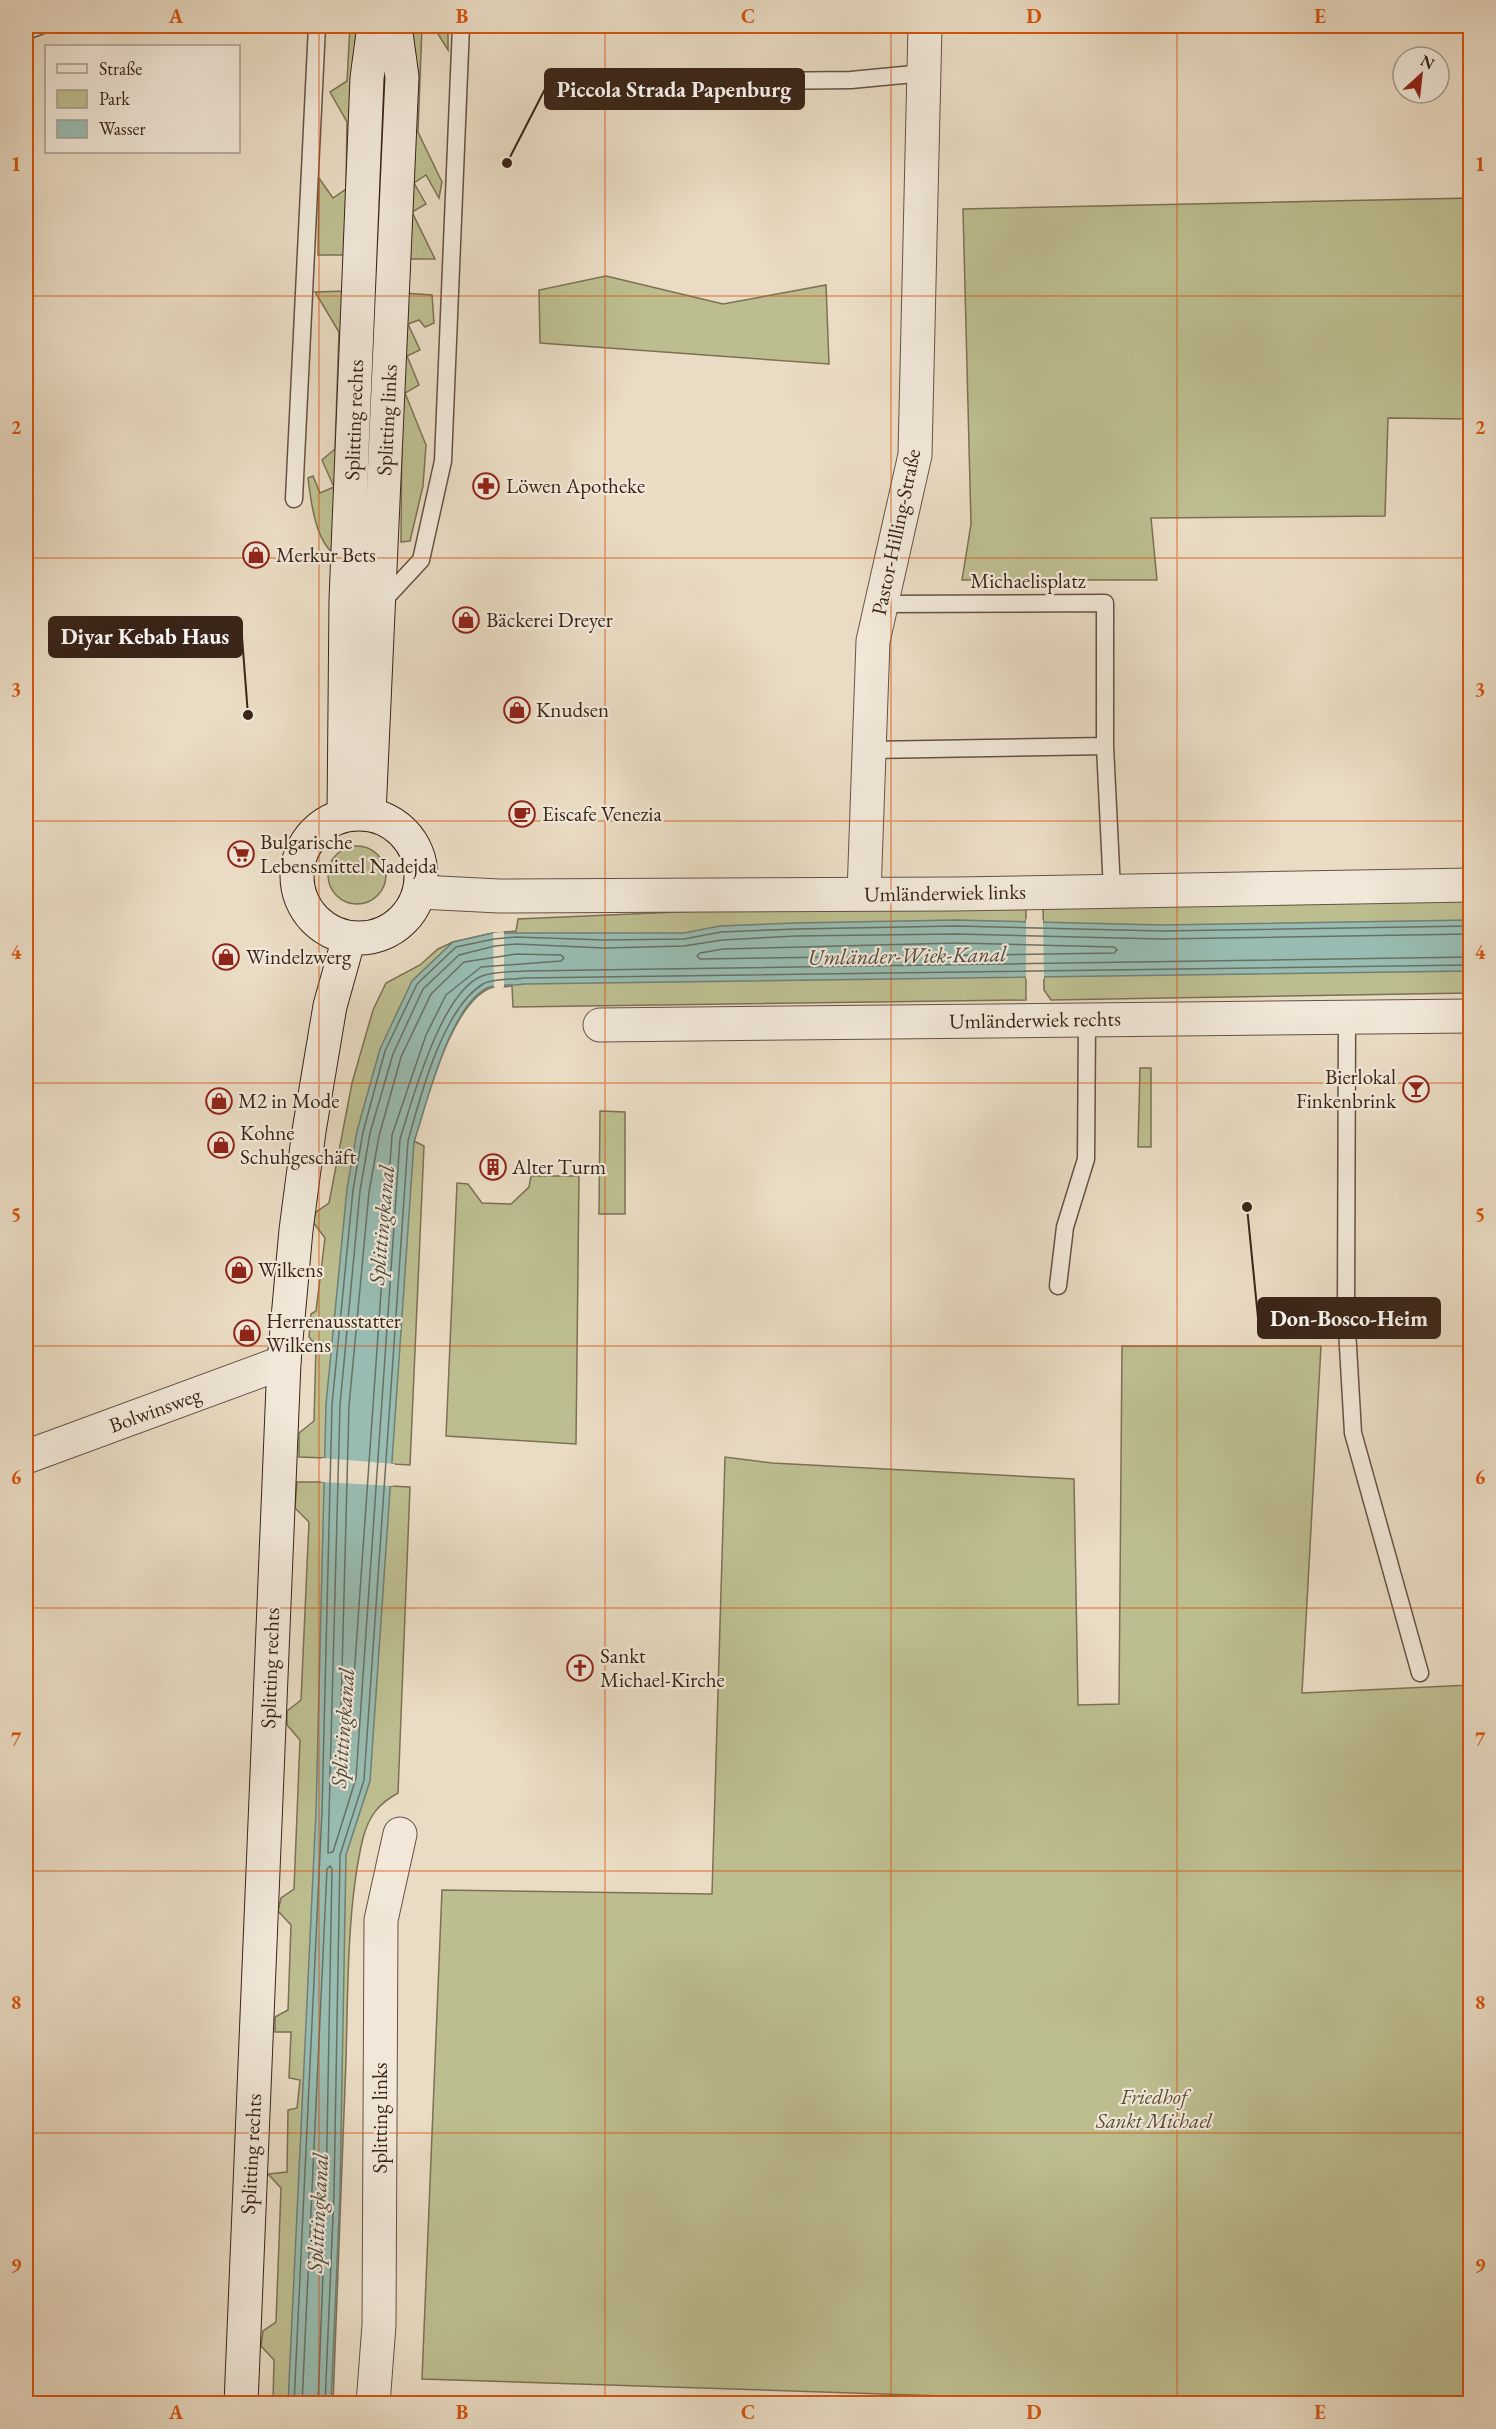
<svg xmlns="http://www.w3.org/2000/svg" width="1496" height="2429" font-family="'EB Garamond',serif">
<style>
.green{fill:#bdbe90;stroke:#7b7154;stroke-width:1.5}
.water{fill:#98bcb1;stroke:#727f74;stroke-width:1.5}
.pier{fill:#eadcc4}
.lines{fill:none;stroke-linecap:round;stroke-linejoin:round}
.shore{stroke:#687064;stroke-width:1.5}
.service-casing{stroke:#655243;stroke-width:19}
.minor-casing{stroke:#655243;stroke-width:35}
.secondary-casing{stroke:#392418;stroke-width:35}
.service{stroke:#f1e8d9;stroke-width:16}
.minor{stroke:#f1e8d9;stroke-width:33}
.secondary{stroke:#f1e8d9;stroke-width:33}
.grid{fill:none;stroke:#d6540d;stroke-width:1.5;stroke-opacity:0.55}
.labels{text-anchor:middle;stroke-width:4.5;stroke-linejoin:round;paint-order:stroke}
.street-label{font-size:21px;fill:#392418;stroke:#f1e8d9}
.poi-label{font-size:21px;fill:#392418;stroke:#f1e8d9;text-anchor:start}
.park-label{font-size:21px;font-style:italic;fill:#5a4a36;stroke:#f1e8d9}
.water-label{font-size:22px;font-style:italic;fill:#514a3e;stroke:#f1e8d9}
.leader{fill:none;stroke:#392418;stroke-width:2}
.callout-dot{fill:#392418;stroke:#f1e8d9;stroke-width:2}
.callout{fill:#392418;stroke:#392418;stroke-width:2}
.callout-label{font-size:22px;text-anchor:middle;font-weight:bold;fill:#fff}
.neatline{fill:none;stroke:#d6540d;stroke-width:2}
.grid-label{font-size:20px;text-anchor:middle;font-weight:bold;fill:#d6540d}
</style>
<rect width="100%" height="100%" fill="#eadcc4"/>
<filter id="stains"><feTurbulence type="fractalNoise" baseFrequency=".00333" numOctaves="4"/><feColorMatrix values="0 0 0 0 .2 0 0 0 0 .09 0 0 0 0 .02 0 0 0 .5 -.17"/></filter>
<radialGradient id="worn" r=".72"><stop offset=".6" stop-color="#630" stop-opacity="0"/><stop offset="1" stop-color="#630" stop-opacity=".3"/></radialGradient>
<path class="green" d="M 350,26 L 356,26 L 346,255 L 318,255 L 319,178 L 333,198 L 346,189 L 347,122 L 330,92 L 347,81 Z
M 413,26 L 422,26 L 418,132 L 442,182 L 439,198 L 426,175 L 414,183 L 426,204 L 412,212 L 435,259 L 402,259 Z
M 433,26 L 448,26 L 448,50 Z
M 1470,198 L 1470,419 L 1388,418 L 1385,516 L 1151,518 L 1157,580 L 962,580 L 971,524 L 963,209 Z
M 606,276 L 723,304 L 826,285 L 829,364 L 540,343 L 539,290 Z
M 346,291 L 335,555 C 315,540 311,502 308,478 L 313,476 L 320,493 L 334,487 L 322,460 L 335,449 L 339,332 L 315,292 Z
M 403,293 L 432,295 L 434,323 L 425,327 L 419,320 L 408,324 L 420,350 L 407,356 L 419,385 L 405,393 L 426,445 L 423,486 L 410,541 L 401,542 Z
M328 875a29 29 0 1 1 58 0a29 29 0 1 1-58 0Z
M 1470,901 L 1470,993 L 1051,1000 L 1044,990 L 1043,902 Z
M 1026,906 L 1026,1000 L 513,1007 L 512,986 L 504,987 L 504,932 L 516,931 L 518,919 L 723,910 Z
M 493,933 L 494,987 C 452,997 426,1104 414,1141 L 424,1146 L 410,1465 L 392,1464 L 390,1486 L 410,1487 L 398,1793 C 378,1804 369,1816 363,1838 C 347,1904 348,1990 346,2059 C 342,2174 337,2289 333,2403 L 273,2403 L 274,2360 L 261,2346 L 263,2331 L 276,2322 L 281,2188 L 268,2174 L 287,2172 L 288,2110 L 297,2108 L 300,2080 L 289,2078 L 291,2032 L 275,2032 L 275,2017 L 288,2010 L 291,1925 L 278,1911 L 281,1898 L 294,1889 L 300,1740 L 287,1725 L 287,1711 L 301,1700 L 309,1522 L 295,1508 L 297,1482 L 324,1482 L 325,1458 L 299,1457 L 299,1433 L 314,1421 L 316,1345 L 309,1337 L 311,1314 L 316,1311 L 325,1238 L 313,1222 L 316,1212 L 329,1203 L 352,1083 L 373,1010 L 386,983 L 420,965 L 438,949 L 453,942 Z
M 1140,1068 L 1151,1068 L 1151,1147 L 1138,1147 Z
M 600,1111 L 625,1112 L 625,1214 L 599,1214 Z
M 531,1176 L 579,1176 L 576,1444 L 446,1436 L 457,1183 L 468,1184 L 482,1203 L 511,1204 L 529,1187 Z
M 1122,1346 L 1321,1346 L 1302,1693 L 1470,1685 L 1470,2403 L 1160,2403 L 422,2379 L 442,1890 L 712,1894 L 725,1457 L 772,1463 L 1074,1479 L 1078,1705 L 1119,1704 Z"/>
<path class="water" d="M 956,920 L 1162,925 L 1470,920 L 1470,971 L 524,984 C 514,986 496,984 487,988 C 449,1007 427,1103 414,1142 L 370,1781 L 346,1855 L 340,2193 L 331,2403 L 288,2404 L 316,1811 L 326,1404 L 347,1189 L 357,1131 L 380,1049 L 412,981 L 453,942 L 493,933 L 684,933 L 720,926 L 796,923 Z"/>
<path class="pier" d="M 1026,919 L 1043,920 L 1044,979 L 1026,979 Z
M 504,932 L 504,987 L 494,987 L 493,933 Z
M 322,1458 L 395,1464 L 393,1486 L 321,1482 Z"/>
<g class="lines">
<path class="shore" d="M 1470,934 L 1161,939 L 956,934 L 796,936 L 722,940 L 684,946 L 604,948 L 516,944 L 495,946 L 459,955 L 423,989 L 393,1054 L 370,1133 L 360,1191 L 340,1405 L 328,1853 L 333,1852 L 356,1778 L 400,1139 C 413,1098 441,992 482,976 C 495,971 511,972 524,971 L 1470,957
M 956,943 L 1114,947 L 1117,950 L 1114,953 L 700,959 L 697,956 L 700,953 L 723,949 Z
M 516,954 L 561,955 L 564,958 L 561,961 L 481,967 L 446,995 L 426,1035 L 392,1135 L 347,1777 L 341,1787 L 339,1784 L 349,1406 L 369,1192 L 379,1136 L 401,1057 L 431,994 L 464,962 Z
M 294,2404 L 322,1811 L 332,1405 L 353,1190 L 363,1132 L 385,1051 L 417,984 L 456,947 L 494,939 L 516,937 L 604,940 L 684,939 L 721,932 L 796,929 L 956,926 L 1162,931 L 1470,926
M 302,2404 L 327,1869 L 330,1866 L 332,1869 L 326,2193 L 318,2404
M 325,2404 L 334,2193 L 340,1855 L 364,1780 L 408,1141 C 420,1097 443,1008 483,984 C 493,978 512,980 524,978 L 1470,965"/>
<g class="service-casing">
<path id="service" d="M 26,31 L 40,26
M 659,82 L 851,80 L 924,73
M 294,499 L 317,26
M 382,602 L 421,560 L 443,461 L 461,26
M 1105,746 L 1112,890
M 871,750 L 1105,746 L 1105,603 L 881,604
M 1347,1016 L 1346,1312 L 1353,1433 L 1420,1673
M 1058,1286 L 1065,1227 L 1086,1159 L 1087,1020"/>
</g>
<g class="minor-casing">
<path id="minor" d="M 420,892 L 499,896 L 955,894 L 1470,885
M 864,894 L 873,641 L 915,455 L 925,26
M 600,1025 L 1470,1016
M 26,1457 L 284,1362
M 373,2404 L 379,2325 L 381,1920 L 400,1834"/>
</g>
<g class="secondary-casing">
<path id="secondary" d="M297 876a62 62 0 1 1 124 0a62 62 0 1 1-124 0Z
M 369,814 L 402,77 L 395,26
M 344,815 L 346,600 L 367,78 L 374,26
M 241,2404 L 284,1362 L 296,1230 L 309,1131 L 330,1006 L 349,938"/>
</g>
<use href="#service" class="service"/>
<use href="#minor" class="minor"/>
<use href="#secondary" class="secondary"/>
</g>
<path class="grid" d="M 319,26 L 319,2404M 605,26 L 605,2404M 891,26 L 891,2404M 1177,26 L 1177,2404M 26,296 L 1470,296M 26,558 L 1470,558M 26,821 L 1470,821M 26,1083 L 1470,1083M 26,1346 L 1470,1346M 26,1608 L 1470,1608M 26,1871 L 1470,1871M 26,2133 L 1470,2133"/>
<defs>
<g id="pharmacy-ring" transform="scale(1.35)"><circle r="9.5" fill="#f1e8d9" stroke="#8f2418" stroke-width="1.5"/><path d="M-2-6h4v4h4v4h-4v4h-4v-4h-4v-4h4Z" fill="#8f2418"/></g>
<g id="shop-ring" transform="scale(1.35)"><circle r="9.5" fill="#f1e8d9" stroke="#8f2418" stroke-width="1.5"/><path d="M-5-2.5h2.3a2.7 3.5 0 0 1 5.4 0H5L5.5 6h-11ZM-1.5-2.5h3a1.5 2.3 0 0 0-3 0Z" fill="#8f2418"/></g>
<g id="cafe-ring" transform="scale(1.35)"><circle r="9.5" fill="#f1e8d9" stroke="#8f2418" stroke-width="1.5"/><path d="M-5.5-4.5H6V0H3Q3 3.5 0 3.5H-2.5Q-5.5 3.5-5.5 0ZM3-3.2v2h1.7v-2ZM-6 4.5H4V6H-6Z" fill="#8f2418"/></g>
<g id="supermarket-ring" transform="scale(1.35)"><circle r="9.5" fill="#f1e8d9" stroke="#8f2418" stroke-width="1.5"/><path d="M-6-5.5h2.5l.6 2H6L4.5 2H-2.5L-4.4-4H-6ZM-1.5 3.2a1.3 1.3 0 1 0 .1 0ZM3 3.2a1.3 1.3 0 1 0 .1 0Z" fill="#8f2418"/></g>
<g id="bar-ring" transform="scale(1.35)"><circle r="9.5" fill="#f1e8d9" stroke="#8f2418" stroke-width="1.5"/><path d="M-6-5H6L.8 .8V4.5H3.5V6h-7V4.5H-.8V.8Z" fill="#8f2418"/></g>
<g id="building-ring" transform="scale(1.35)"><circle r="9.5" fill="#f1e8d9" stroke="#8f2418" stroke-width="1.5"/><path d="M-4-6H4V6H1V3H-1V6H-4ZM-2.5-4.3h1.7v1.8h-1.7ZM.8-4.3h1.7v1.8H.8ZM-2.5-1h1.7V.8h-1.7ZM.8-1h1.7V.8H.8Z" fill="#8f2418"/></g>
<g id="church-ring" transform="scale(1.35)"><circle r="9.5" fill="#f1e8d9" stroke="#8f2418" stroke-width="1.5"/><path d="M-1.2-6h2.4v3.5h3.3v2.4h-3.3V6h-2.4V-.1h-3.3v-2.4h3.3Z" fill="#8f2418"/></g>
</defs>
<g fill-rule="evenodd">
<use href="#pharmacy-ring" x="486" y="486"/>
<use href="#shop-ring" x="256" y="555"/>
<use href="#shop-ring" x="466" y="620"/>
<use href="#shop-ring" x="517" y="710"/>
<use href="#cafe-ring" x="522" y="814"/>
<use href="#supermarket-ring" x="241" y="854"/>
<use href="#shop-ring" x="226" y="957"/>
<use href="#bar-ring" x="1416" y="1089"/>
<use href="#shop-ring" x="219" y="1101"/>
<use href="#shop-ring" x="221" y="1145"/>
<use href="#building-ring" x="493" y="1167"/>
<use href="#shop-ring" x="239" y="1270"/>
<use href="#shop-ring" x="247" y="1333"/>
<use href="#church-ring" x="580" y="1668"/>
</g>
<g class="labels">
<g class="street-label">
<text transform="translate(354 420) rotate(-88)" y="7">Splitting rechts</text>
<text transform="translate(387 420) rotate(-87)" y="7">Splitting links</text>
<text transform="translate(896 532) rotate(-78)" y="7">Pastor-Hilling-Straße</text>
<text x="1028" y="588">Michaelisplatz</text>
<text transform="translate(945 893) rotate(-1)" y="7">Umländerwiek links</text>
<text transform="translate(1035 1020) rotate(-1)" y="7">Umländerwiek rechts</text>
<text transform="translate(155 1410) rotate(-20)" y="7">Bolwinsweg</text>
<text transform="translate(270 1668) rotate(-88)" y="7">Splitting rechts</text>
<text transform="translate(380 2118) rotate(-90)" y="7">Splitting links</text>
<text transform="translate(251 2154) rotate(-87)" y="7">Splitting rechts</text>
</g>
<g class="poi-label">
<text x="506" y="493">Löwen Apotheke</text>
<text x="276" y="562">Merkur Bets</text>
<text x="486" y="627">Bäckerei Dreyer</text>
<text x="536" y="717">Knudsen</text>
<text x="542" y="821">Eiscafe Venezia</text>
<text x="260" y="849">Bulgarische<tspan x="260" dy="24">Lebensmittel Nadejda</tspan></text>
<text x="246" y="964">Windelzwerg</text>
<text x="1396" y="1084" text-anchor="end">Bierlokal<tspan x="1396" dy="24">Finkenbrink</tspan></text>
<text x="238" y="1108">M2 in Mode</text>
<text x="240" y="1140">Kohne<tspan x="240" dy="24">Schuhgeschäft</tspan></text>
<text x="512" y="1174">Alter Turm</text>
<text x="258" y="1277">Wilkens</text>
<text x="266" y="1328">Herrenausstatter<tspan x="266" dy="24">Wilkens</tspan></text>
<text x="600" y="1663">Sankt<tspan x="600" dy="24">Michael-Kirche</tspan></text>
</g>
<g class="park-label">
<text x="1154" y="2104">Friedhof<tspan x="1154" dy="24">Sankt Michael</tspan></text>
</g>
<g class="water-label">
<text transform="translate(907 955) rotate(-1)" y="8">Umländer-Wiek-Kanal</text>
<text transform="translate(381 1225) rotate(-85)" y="8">Splittingkanal</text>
<text transform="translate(342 1728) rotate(-86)" y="8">Splittingkanal</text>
<text transform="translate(317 2213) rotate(-87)" y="8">Splittingkanal</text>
</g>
</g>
<path class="leader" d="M507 163L545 89M248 715L242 637M1247 1207L1258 1318"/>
<g class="callout-dot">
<circle cx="507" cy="163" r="6"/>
<circle cx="248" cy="715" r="6"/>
<circle cx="1247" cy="1207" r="6"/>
</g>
<g class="callout">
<rect x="545" y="69" width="259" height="40" rx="6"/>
<rect x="49" y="617" width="193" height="40" rx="6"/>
<rect x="1258" y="1298" width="182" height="40" rx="6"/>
</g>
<g class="callout-label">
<text x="674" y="97">Piccola Strada Papenburg</text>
<text x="145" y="644">Diyar Kebab Haus</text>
<text x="1349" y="1326">Don-Bosco-Heim</text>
</g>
<rect width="1496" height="2429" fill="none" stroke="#eadcc4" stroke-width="66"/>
<rect x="45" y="45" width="195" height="108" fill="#f1e8d9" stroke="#a79a8c" stroke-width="1.5"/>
<rect x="57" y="64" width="30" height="9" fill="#f1e8d9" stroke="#a79a8c" stroke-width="1.5"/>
<text x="99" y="75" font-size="18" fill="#392418">Straße</text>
<rect x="57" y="90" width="30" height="18" fill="#bdbe90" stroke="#a79a8c" stroke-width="1.5"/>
<text x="99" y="105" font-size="18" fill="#392418">Park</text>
<rect x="57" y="120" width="30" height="18" fill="#98bcb1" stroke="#a79a8c" stroke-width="1.5"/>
<text x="99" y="135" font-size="18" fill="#392418">Wasser</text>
<g transform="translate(1421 75) rotate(27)"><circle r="28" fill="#f1e8d9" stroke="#a79a8c" stroke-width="1.5"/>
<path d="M0-4.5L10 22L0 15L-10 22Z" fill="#8f2418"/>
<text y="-9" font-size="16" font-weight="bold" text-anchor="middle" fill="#392418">N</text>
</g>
<rect x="33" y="33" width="1430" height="2363" class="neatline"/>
<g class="grid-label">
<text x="176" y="23">A</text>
<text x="462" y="23">B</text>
<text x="748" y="23">C</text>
<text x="1034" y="23">D</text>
<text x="1320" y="23">E</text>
<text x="16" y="171">1</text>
<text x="1480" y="171">1</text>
<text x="16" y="434">2</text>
<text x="1480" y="434">2</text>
<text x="16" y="696">3</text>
<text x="1480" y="696">3</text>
<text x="16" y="959">4</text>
<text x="1480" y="959">4</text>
<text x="16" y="1221">5</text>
<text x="1480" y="1221">5</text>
<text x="16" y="1484">6</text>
<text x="1480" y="1484">6</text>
<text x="16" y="1746">7</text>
<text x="1480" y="1746">7</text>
<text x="16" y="2009">8</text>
<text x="1480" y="2009">8</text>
<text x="16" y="2272">9</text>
<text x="1480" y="2272">9</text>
<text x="176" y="2419">A</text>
<text x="462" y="2419">B</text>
<text x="748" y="2419">C</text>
<text x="1034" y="2419">D</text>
<text x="1320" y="2419">E</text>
</g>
<rect width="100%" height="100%" filter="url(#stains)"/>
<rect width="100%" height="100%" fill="url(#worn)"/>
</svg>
